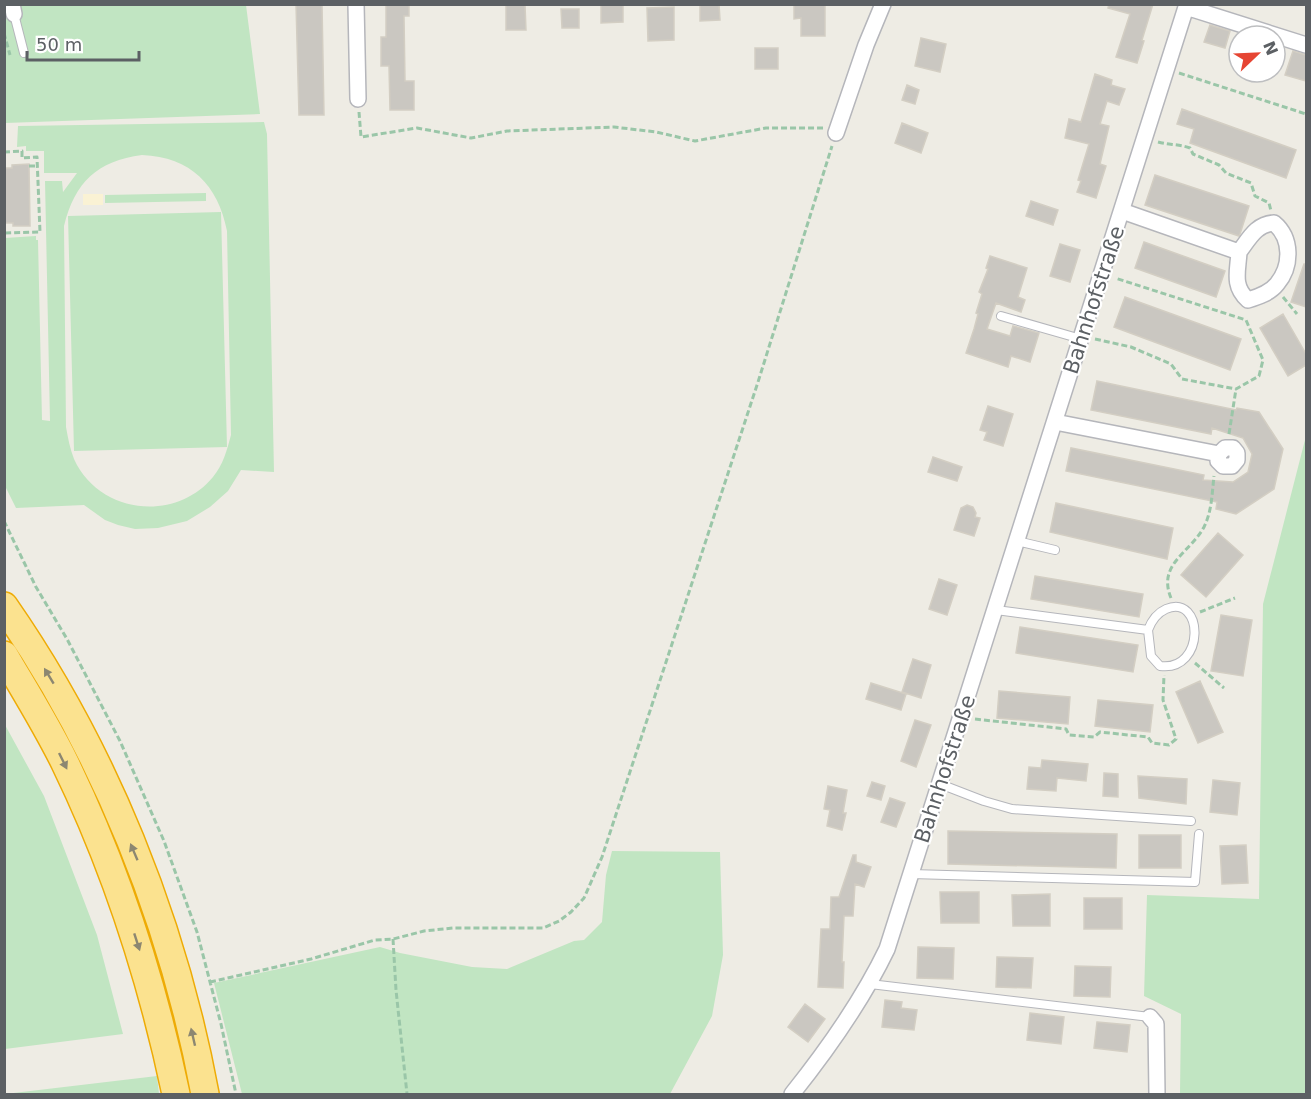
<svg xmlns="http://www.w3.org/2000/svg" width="1311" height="1099" font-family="'DejaVu Sans',sans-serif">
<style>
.green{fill:#c1e5c2;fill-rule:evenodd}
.sand{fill:#faf2d4}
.building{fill:#cac7c1;stroke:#d3cec3;stroke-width:1.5}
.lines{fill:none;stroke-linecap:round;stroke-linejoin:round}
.lane-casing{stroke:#b5b6bb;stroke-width:10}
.street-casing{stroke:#b5b6bb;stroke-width:18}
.highway-casing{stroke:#eeab05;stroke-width:30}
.path{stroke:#9ac6a8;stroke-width:3;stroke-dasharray:6 3;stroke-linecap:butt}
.lane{stroke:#fff;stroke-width:8}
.street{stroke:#fff;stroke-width:15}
.highway{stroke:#fbe28f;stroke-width:27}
.oneway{fill:#8c8771}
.labels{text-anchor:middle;stroke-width:4.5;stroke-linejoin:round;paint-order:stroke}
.street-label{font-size:21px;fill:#5c6064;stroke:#fff}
</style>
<rect width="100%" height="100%" fill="#eeece4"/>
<path class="green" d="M 12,4 L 246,5 L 260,114 L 5,123 L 4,16 L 11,15 Z
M 264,122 L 267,134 L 274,472 L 241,470 L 228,491 L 210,507 L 187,521 L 158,528 L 135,529 L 118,525 L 105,520 L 84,505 L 16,508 L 4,484 L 5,238 L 36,236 L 36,240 L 38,240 L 42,420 L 50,421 L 45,181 L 62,181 L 63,192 L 77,173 L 44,173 L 44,151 L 26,151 L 26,146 L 17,147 L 18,126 ZM 142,155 C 191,157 218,185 227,231 L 231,435 C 227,450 223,465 213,477 C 175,523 99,514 74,459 C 70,449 68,438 66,427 L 64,226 C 75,182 97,161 142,155 Z
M 206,193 L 206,201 L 105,203 L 105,195 Z
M 221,212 L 227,447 L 74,451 L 68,216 Z
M 1306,436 L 1306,1094 L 1180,1094 L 1181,1014 L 1144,996 L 1147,895 L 1259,899 L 1263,604 Z
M 4,723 L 44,796 L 97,935 L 123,1034 L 5,1049 Z
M 612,851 L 720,852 L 723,955 L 712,1016 L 670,1094 L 242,1094 L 214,983 L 380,947 L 400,953 L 472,967 L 507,969 L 574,941 L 584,940 L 602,922 L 606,875 Z
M 157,1076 L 159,1094 L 5,1094 Z"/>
<path class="sand" d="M 83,194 L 103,194 L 103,205 L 83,205 Z"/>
<path class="building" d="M 296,4 L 322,4 L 324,115 L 299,115 Z
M 386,4 L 409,4 L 409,16 L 404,16 L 405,81 L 414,81 L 414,110 L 390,110 L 389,66 L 381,66 L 381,37 L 386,37 Z
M 601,4 L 623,4 L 623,22 L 601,23 Z
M 700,4 L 719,4 L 720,20 L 700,21 Z
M 794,4 L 825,4 L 825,36 L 801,36 L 801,18 L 794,19 Z
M 1109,4 L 1153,4 L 1142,40 L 1144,41 L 1137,63 L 1116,57 L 1130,14 L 1108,8 Z
M 506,5 L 525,5 L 526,30 L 506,30 Z
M 674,7 L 674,40 L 648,41 L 647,8 Z
M 561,9 L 579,9 L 579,28 L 562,28 Z
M 1210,25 L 1230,31 L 1225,48 L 1204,42 Z
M 921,38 L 946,44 L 940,72 L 915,66 Z
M 755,48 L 778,48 L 778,69 L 755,69 Z
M 1293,51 L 1306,55 L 1306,81 L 1285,75 Z
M 1095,74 L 1112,80 L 1111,85 L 1125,89 L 1119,105 L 1107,101 L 1100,124 L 1109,126 L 1100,164 L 1106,166 L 1096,198 L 1077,192 L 1081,181 L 1078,180 L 1089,144 L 1065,138 L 1069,119 L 1081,122 Z
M 907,85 L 919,90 L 915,104 L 902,100 Z
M 1182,109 L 1296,150 L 1286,178 L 1190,143 L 1194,129 L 1177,124 Z
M 902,123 L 928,133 L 921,153 L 895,143 Z
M 29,164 L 30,226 L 13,226 L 13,223 L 4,223 L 4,168 L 12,168 L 12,165 Z
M 1155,175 L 1249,206 L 1240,234 L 1239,236 L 1145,205 Z
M 1031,201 L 1058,210 L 1053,225 L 1026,216 Z
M 1144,242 L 1225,271 L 1216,297 L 1135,268 Z
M 1060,244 L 1080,250 L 1070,282 L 1050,276 Z
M 990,256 L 1027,268 L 1018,297 L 1025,300 L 1021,312 L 996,303 L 987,329 L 1010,336 L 1013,326 L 1039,333 L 1030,362 L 1011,356 L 1008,367 L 966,353 L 974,329 L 978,314 L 976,313 L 982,294 L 979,292 L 988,269 L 986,268 Z
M 1304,264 L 1306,264 L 1306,307 L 1291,302 Z
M 1125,297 L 1241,339 L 1230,370 L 1114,327 Z
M 1283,314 L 1306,354 L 1306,365 L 1288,376 L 1260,328 Z
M 1097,381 L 1236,410 L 1237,408 L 1259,412 L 1283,449 L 1274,489 L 1236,514 L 1216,509 L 1217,502 L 1066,471 L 1071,448 L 1204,475 L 1203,480 L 1233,482 L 1248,472 L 1252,454 L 1243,438 L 1212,428 L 1211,434 L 1091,410 Z
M 988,406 L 1013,414 L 1003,446 L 984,440 L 987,432 L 980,430 Z
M 933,457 L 962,467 L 957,481 L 928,472 Z
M 1056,503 L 1173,528 L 1167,559 L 1050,532 Z
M 967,505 L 973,507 L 976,513 L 975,517 L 980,518 L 974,536 L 954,530 L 961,508 Z
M 1218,533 L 1243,555 L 1206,597 L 1181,575 Z
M 1035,576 L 1143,594 L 1139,617 L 1031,599 Z
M 939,579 L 957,585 L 947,615 L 929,609 Z
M 1221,615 L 1252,620 L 1243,676 L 1211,671 Z
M 1020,627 L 1138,645 L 1133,672 L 1016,653 Z
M 913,659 L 931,665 L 921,698 L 902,692 Z
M 1200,681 L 1223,732 L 1198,743 L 1176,692 Z
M 871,683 L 906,694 L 901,710 L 866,699 Z
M 999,691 L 1070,697 L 1068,724 L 997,718 Z
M 1098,700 L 1153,705 L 1150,732 L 1095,726 Z
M 915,720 L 931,725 L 916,767 L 901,761 Z
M 1042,760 L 1088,764 L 1086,781 L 1057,778 L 1056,791 L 1027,789 L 1029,767 L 1041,768 Z
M 1104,773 L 1118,774 L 1118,797 L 1103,796 Z
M 1138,776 L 1187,779 L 1186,804 L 1139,798 Z
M 1213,780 L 1240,783 L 1237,815 L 1210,812 Z
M 872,782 L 885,786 L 881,800 L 867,796 Z
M 828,786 L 847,790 L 843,813 L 846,813 L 842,830 L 827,826 L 830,810 L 824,809 Z
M 890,798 L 905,803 L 896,827 L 881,822 Z
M 948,831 L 1117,834 L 1116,868 L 948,864 Z
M 1139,835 L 1181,835 L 1181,868 L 1139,868 Z
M 1246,845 L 1248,883 L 1222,884 L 1220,846 Z
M 853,855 L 856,855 L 856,862 L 871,867 L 864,887 L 855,884 L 853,916 L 844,916 L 842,962 L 844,962 L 843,988 L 818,987 L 821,929 L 830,929 L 831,897 L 839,897 Z
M 940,892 L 979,892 L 979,923 L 941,923 Z
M 1050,894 L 1050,926 L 1013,926 L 1012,895 Z
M 1084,898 L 1122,898 L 1122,929 L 1084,929 Z
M 918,947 L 954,948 L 953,979 L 917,978 Z
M 997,957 L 1033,958 L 1031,988 L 996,987 Z
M 1075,966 L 1111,967 L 1110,997 L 1074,996 Z
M 885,1000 L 902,1002 L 901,1008 L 917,1010 L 914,1030 L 882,1027 Z
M 805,1004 L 825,1019 L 808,1042 L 788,1027 Z
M 1030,1013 L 1064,1017 L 1061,1044 L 1027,1040 Z
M 1097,1022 L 1130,1025 L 1127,1052 L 1094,1048 Z"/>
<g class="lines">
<g class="lane-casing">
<path id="lane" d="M 14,14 L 24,53
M 1001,316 L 1081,339
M 1017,541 L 1055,550
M 996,610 L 1148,630 L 1151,656 L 1160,666 C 1206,672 1204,593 1166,609 C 1157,613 1151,622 1148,630
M 940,784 L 984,801 L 1012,809 L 1191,821
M 911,874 L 1195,882 L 1199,834
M 870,984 L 1150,1017"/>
</g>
<g class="street-casing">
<path id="street" d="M 12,4 L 14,14
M 356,4 L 358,99
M 1186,7 L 1306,45
M 836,133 L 866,45 L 883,4
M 1122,211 L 1239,252 C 1238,271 1232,286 1248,300 C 1258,297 1270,293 1277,284 C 1292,266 1292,238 1274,223 C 1256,224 1249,239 1239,252
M 1055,422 L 1219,454 L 1218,461 L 1223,466 L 1232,466 L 1237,460 L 1237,453 L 1233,448 L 1225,448 L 1219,454
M 1150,1017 L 1156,1024 L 1157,1094
M 792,1094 C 828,1049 862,1001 887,949 L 1187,4"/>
</g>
<g class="highway-casing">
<path id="highway" d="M 4,606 C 105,751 173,922 205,1094
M 4,655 C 25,691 47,726 65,763 C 116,868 152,980 176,1094"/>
</g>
<path class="path" d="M 4,33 L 10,55
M 1179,73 L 1306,114
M 359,112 L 361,137 L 417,128 L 471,138 L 507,131 L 614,127 L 656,132 L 695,141 L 766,128 L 823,128
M 1158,142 C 1169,145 1179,144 1190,148 L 1193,154 L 1219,165 L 1226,173 L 1251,183 L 1255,196 L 1269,203 L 1271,211
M 4,152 L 22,151 L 22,158 L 37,157 L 40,232 L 4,233
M 29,166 L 37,166
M 1283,297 L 1297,314
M 1095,339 L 1131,347 L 1171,364 L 1182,379 L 1236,389 L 1259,376 L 1263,360 L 1246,320 L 1115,278
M 1229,434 L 1236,389
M 4,521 L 36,587 L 67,639 L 120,741 L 164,841 L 197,932 L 221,1024 L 236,1094
M 1171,598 C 1157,564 1190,553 1204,527 C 1212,511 1212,493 1214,476
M 1200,612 L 1235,598
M 1195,663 L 1224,688
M 975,719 L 1066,729 L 1069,735 L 1094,737 L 1100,732 L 1148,737 L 1152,743 L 1169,745 L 1176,739 L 1163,700 L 1164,675
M 393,939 L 396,990 L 407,1094
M 210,982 L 311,959 L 375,940 L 393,939 L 424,931 L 453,928 L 543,928 L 559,921 L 571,912 L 584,898 L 602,857 L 758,382 L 832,146"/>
<use href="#lane" class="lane"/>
<use href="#street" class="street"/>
<use href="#highway" class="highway"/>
</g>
<defs><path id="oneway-solid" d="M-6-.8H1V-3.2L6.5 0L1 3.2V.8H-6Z" transform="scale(1.5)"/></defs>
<g class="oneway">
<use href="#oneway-solid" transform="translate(49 676) rotate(-121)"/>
<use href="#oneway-solid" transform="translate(63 761) rotate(64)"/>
<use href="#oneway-solid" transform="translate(134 852) rotate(-113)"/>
<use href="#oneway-solid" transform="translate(137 942) rotate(72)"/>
<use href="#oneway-solid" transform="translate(193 1037) rotate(-103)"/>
</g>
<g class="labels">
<g class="street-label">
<text transform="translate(1094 300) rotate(-72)" y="7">Bahnhofstraße</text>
<text transform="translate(945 769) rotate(-72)" y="7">Bahnhofstraße</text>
</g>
</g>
<rect width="1311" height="1099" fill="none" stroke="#5c6064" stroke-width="12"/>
<g transform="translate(1257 54) rotate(67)"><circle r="28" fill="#ffffff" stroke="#bebfc1" stroke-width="1.5"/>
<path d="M0-4.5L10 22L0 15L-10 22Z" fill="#e64533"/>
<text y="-9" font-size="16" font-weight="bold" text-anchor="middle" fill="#5c6064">N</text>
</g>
<path d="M27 51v9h112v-9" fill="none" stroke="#5c6064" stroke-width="3"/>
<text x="36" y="51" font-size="18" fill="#5c6064" stroke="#ffffff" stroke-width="4.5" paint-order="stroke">50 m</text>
</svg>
